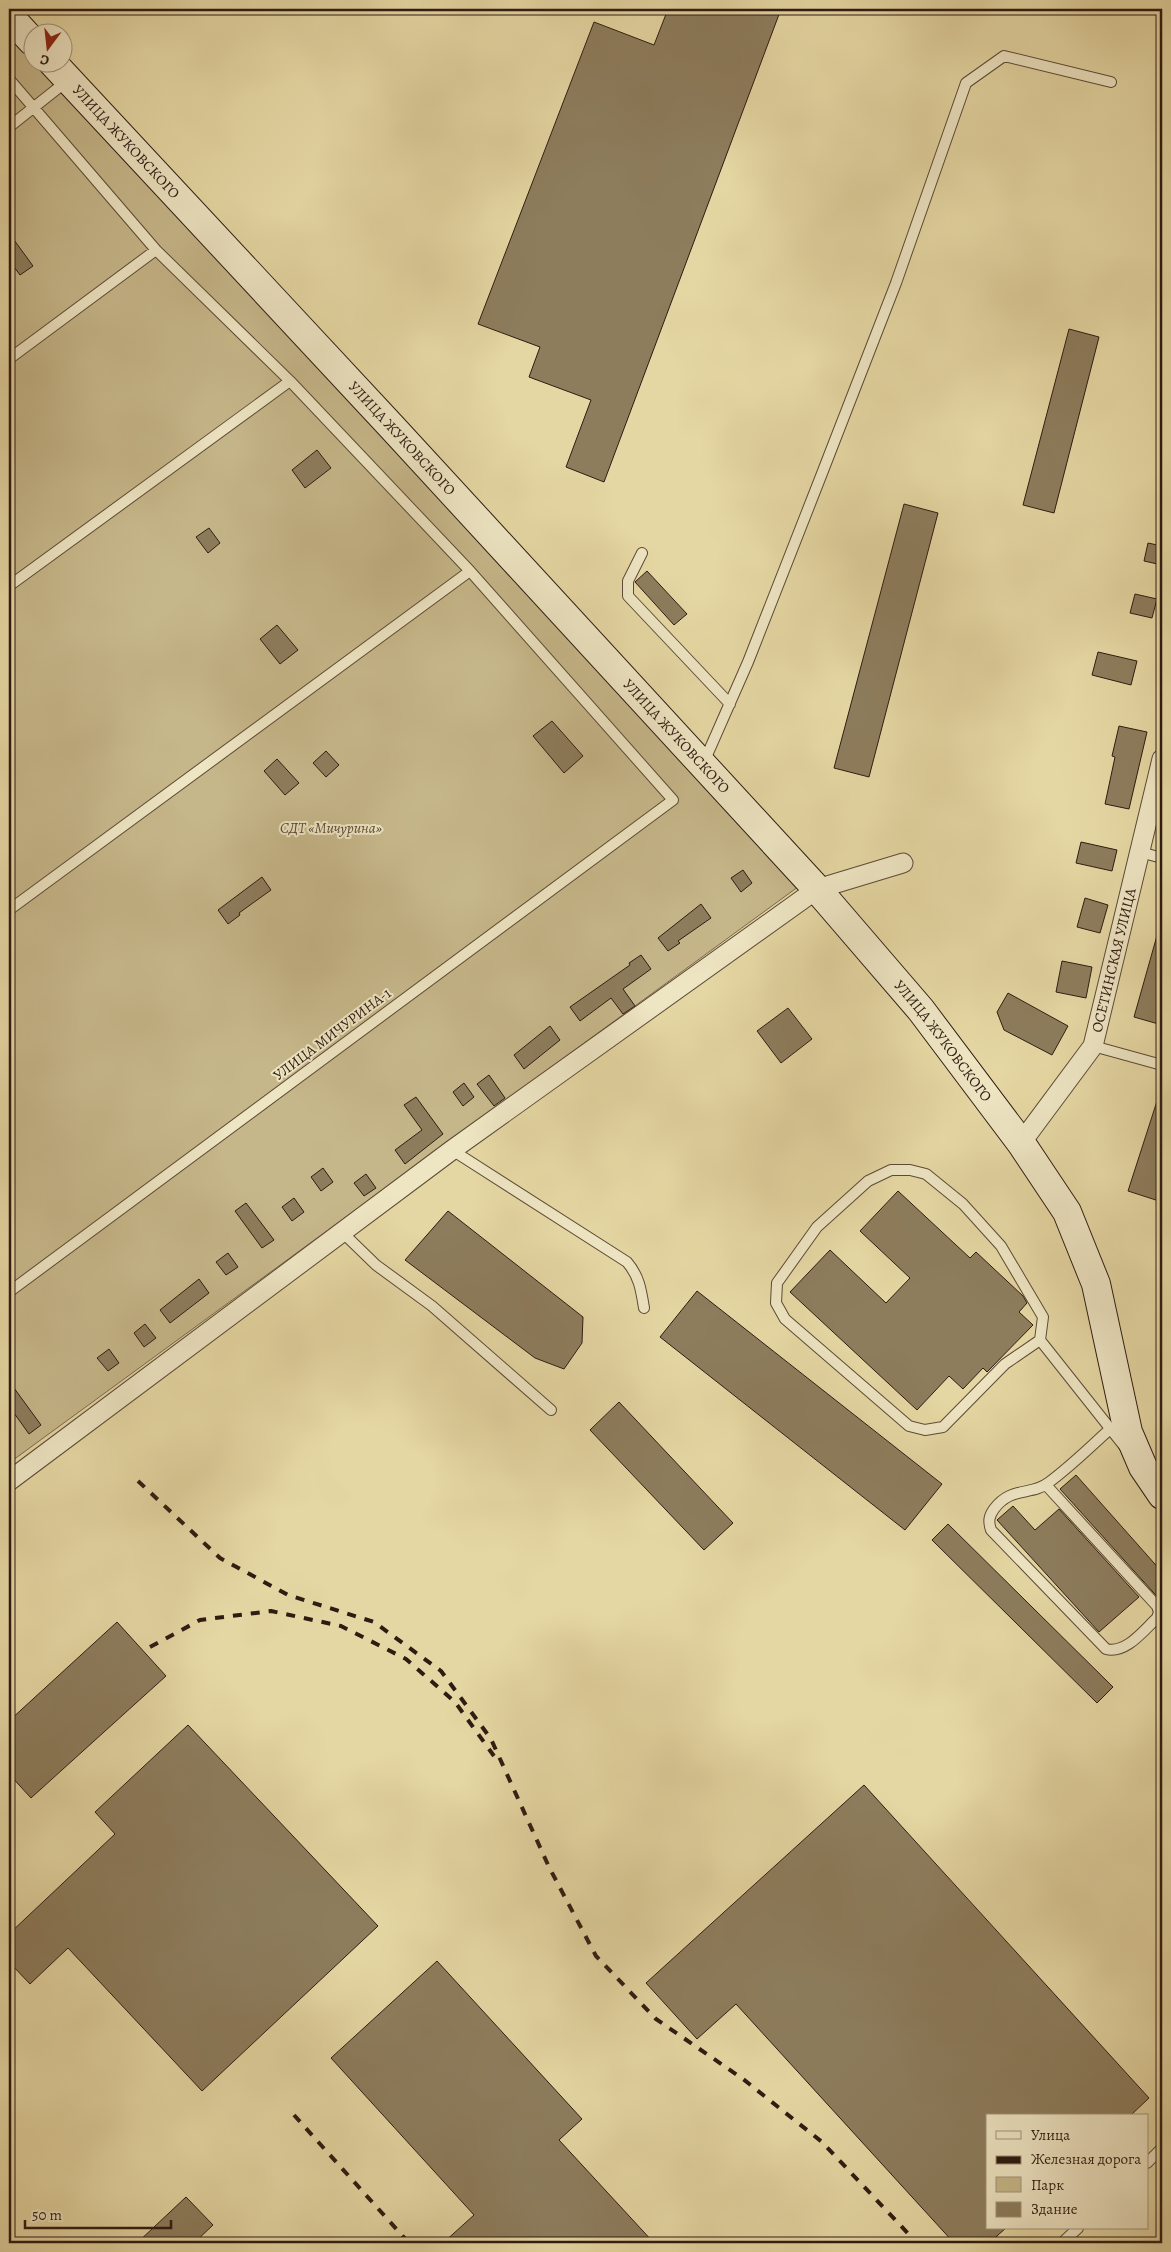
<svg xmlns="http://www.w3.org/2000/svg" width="1171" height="2252" font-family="Alegreya,serif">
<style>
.green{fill:#c6b78a;stroke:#7a694e}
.building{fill:#8d7d5d;stroke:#2e1b12}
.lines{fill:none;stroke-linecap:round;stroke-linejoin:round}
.lane-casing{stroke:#5c4a36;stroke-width:12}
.street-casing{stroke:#5c4a36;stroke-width:21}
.secondary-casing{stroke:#2e1b12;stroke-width:30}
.lane{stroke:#eee5c3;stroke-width:10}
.street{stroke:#eee5c3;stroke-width:19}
.secondary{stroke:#eee5c3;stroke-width:28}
.rail{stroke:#2e1b12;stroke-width:4;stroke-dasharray:9 9;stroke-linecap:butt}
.labels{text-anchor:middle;stroke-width:4;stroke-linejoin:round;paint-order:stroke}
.street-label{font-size:15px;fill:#2e1b12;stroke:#eee5c3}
.park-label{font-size:15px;font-style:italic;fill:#5c4a36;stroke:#eee5c3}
</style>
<rect width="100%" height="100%" fill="#e5d7a3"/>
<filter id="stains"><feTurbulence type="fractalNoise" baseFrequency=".004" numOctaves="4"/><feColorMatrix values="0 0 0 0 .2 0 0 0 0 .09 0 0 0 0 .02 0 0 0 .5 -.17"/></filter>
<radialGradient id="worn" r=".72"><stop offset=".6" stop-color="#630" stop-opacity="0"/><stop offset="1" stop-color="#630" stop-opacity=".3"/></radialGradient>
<path class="green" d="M 9,24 L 32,49 L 32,62 L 45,63 L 802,884 L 9,1463 Z"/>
<path class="building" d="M 668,9 L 781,9 L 604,482 L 566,467 L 591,400 L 529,377 L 540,347 L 478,324 L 594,22 L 654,45 Z
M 9,233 L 33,266 L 20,275 L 9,260 Z
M 1069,329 L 1099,337 L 1054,513 L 1023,505 Z
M 317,450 L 331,468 L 305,488 L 292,470 Z
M 904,504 L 938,513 L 869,777 L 834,768 Z
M 209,528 L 220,543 L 208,553 L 196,537 Z
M 1148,543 L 1162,546 L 1162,565 L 1144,561 Z
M 647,571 L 687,614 L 674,625 L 635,582 Z
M 1135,594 L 1157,599 L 1152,618 L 1130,613 Z
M 277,625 L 298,650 L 280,664 L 260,639 Z
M 1098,652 L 1137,661 L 1131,685 L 1092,675 Z
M 552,721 L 583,756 L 564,773 L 533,736 Z
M 1119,726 L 1147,732 L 1129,809 L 1105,804 L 1115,757 L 1112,756 Z
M 326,751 L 339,765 L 326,777 L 313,763 Z
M 277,759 L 299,783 L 285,795 L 264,771 Z
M 1081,842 L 1117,850 L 1112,871 L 1076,863 Z
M 743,870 L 752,883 L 741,892 L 731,878 Z
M 262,877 L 271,890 L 239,913 L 240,915 L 228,924 L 218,910 Z
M 1085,898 L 1108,905 L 1100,933 L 1077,927 Z
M 701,904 L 711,918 L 678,941 L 680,943 L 668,951 L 658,938 Z
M 1158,932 L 1162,933 L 1162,1025 L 1134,1017 Z
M 641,955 L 651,969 L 623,989 L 635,1006 L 623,1014 L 611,998 L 580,1021 L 570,1007 L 630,965 L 629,963 Z
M 1062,961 L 1092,967 L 1086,998 L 1056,992 Z
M 1008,993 L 1068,1026 L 1052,1055 L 1004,1030 L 997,1012 Z
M 788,1008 L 812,1039 L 781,1063 L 757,1031 Z
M 550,1026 L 560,1040 L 524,1069 L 514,1055 Z
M 489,1075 L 505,1098 L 494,1106 L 477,1084 Z
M 464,1083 L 474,1097 L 463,1106 L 453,1092 Z
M 416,1097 L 443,1134 L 405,1164 L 395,1150 L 422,1130 L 404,1105 Z
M 1158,1098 L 1162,1099 L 1162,1202 L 1128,1191 Z
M 323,1168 L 333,1182 L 321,1191 L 311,1177 Z
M 366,1174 L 376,1188 L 364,1196 L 354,1183 Z
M 898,1191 L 970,1258 L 976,1252 L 1023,1296 L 1027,1303 L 1019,1312 L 1033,1325 L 987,1372 L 983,1368 L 963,1389 L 949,1376 L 917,1410 L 790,1292 L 830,1250 L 886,1303 L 910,1278 L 860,1231 Z
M 294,1198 L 304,1212 L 292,1221 L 282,1207 Z
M 246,1203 L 274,1240 L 262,1248 L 235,1211 Z
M 448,1211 L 583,1317 L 582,1343 L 564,1369 L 535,1358 L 405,1260 Z
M 228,1253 L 238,1267 L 226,1275 L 216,1262 Z
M 199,1279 L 209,1293 L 170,1323 L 160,1310 Z
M 697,1291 L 942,1484 L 905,1530 L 660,1337 Z
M 145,1324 L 156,1338 L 144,1347 L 134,1333 Z
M 109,1349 L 119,1363 L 108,1371 L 97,1358 Z
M 14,1388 L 41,1425 L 29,1434 L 9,1406 L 9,1392 Z
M 619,1402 L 733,1523 L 704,1550 L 590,1430 Z
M 1076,1475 L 1162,1572 L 1162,1602 L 1060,1489 Z
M 1013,1506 L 1035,1530 L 1059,1509 L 1139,1597 L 1099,1632 L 997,1520 Z
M 948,1524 L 1113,1687 L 1097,1703 L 932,1540 Z
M 117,1622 L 166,1676 L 31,1798 L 9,1774 L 9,1721 Z
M 188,1725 L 378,1926 L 202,2091 L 68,1948 L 30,1984 L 9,1962 L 9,1934 L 115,1834 L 95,1812 Z
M 864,1785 L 1149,2098 L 1130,2116 L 987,2116 L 987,2228 L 1006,2228 L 989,2243 L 954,2243 L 736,2004 L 697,2039 L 646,1983 Z
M 437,1961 L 582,2119 L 559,2140 L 654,2243 L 443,2243 L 474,2215 L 331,2058 Z
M 186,2197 L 213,2225 L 194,2243 L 137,2243 Z"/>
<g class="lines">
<g class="lane-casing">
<path id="lane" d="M 9,79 L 156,250 L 290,381 L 470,571 L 673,800 L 9,1292
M 9,127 L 67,81
M 9,359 L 156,250
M 642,553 L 628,581 L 628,596 L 730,704
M 9,586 L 290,381
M 704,762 L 748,662 L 821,476 L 896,283 L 966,83 L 1004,56 L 1111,82
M 1140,852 L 1162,858
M 9,910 L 470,571
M 1093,1046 L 1162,1065
M 452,1150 L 627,1262 C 639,1276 641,1289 644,1308
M 342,1232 L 376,1265 L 432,1306 L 551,1410
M 1040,1340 L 1005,1364 L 943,1427 L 925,1430 L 909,1426 L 785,1319 L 776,1303 L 777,1283 L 817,1227 L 868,1181 L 891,1170 L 910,1170 L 926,1174 L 963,1204 L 1001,1246 L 1043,1317 L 1040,1340 L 1124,1446
M 1046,1485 L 1157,1606 L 1159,1612 L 1157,1618 C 1143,1631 1126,1654 1106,1649 L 991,1530 C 988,1521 989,1516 994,1509 C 1011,1486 1031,1496 1048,1483 C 1070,1467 1089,1448 1109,1430
M 1147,2163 L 1162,2148
M 1062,2243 L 1078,2228"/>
</g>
<g class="street-casing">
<g id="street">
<path id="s1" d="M 1021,1143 L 1093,1046 L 1162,759"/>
<path d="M 9,1481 L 452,1150 L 817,889 L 903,863"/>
</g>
</g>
<g class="secondary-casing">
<g id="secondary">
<path d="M 9,16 L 32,41"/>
<path id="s2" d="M 52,62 L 391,426 L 817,889 L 921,1010 L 1021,1143 L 1067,1212 L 1096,1284 L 1128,1432 L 1143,1467 L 1162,1495"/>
</g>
</g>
<use href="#lane" class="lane"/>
<use href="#street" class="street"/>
<use href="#secondary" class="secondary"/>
<path class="rail" d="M 138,1481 L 220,1558 L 288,1595 L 374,1622 L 441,1671 L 491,1739 L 549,1867 L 596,1956 L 656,2019 L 743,2079 L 822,2142 L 917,2243
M 150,1647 L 200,1620 L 271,1611 L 341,1626 L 406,1659 L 455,1702 L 494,1756
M 294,2115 L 409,2243"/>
</g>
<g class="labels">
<g class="street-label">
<text dy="5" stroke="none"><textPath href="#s2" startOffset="109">УЛИЦА ЖУКОВСКОГО</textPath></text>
<text dy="5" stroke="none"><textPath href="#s2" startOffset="514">УЛИЦА ЖУКОВСКОГО</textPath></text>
<text dy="5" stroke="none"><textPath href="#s2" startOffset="919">УЛИЦА ЖУКОВСКОГО</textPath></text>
<text dy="5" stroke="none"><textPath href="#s1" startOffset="209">ОСЕТИНСКАЯ УЛИЦА</textPath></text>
<text transform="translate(332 1034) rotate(-37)" y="5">УЛИЦА МИЧУРИНА-1</text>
<text dy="5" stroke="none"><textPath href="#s2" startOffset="1324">УЛИЦА ЖУКОВСКОГО</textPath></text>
</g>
<g class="park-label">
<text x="331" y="833">СДТ «Мичурина»</text>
</g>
</g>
<rect width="1171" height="2252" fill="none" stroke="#e5d7a3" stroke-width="30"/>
<rect x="10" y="10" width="1151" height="2232" fill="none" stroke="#2e1b12" stroke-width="2.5"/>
<rect x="15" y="15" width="1141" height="2222" fill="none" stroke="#2e1b12"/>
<rect x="986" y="2114" width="162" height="115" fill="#eee5c3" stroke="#a1947c"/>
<rect x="996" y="2131" width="25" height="8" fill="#eee5c3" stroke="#a1947c"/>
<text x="1031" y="2140" font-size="15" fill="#2e1b12">Улица</text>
<rect x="996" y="2156" width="25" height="8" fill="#2e1b12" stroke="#a1947c"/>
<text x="1031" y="2164" font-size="15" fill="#2e1b12">Железная дорога</text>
<rect x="996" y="2177" width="25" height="15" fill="#c6b78a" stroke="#a1947c"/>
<text x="1031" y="2190" font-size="15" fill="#2e1b12">Парк</text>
<rect x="996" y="2202" width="25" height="15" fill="#8d7d5d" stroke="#a1947c"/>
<text x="1031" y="2214" font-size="15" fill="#2e1b12">Здание</text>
<g transform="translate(48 48) rotate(195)"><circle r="24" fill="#eee5c3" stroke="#a1947c"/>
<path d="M0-4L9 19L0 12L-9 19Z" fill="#8f2418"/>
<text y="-8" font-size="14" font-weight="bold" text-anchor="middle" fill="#2e1b12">С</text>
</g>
<path d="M25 2220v8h146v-8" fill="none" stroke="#2e1b12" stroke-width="2.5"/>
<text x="32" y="2220" font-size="15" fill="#2e1b12" stroke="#eee5c3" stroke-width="4" paint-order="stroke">50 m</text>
<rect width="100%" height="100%" filter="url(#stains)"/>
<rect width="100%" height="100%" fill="url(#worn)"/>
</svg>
